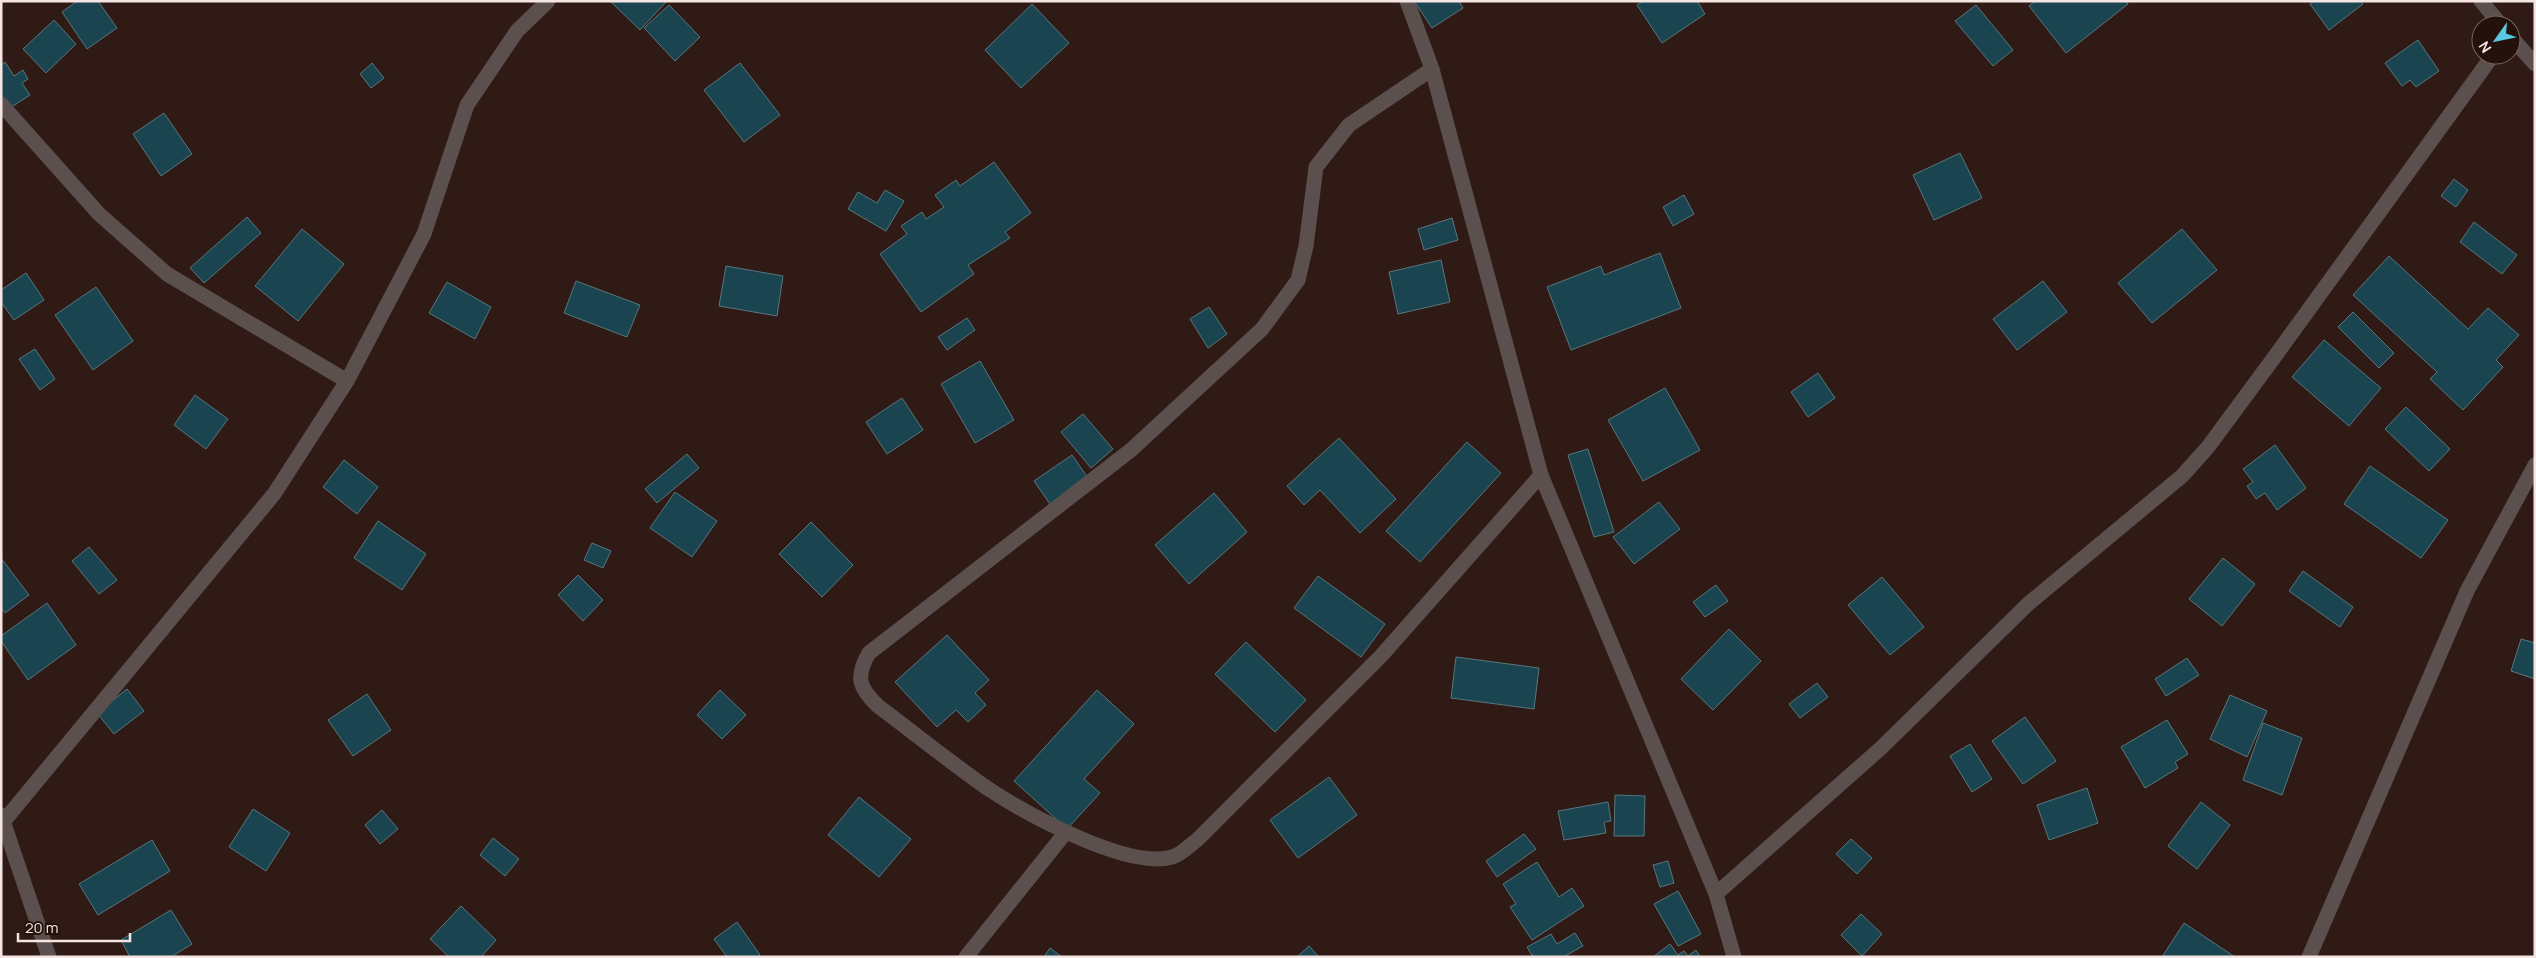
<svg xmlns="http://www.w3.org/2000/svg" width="2536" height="958" font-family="Manrope,sans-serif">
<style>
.building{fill:#1a4550;stroke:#59767d}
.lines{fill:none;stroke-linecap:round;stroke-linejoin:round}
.minor{stroke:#5b504d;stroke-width:15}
</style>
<rect width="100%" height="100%" fill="#2f1a15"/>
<path class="building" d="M 77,1 L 98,1 L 117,28 L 87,49 L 62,12 Z
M 610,1 L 667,1 L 640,30 Z
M 1414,1 L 1459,1 L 1463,8 L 1432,28 Z
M 1643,1 L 1697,1 L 1705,14 L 1662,43 L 1637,5 Z
M 2035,1 L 2126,1 L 2128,4 L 2066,53 L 2029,6 Z
M 2314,1 L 2360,1 L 2363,4 L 2329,30 L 2310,4 Z
M 1032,4 L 1069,43 L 1021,88 L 985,50 Z
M 669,5 L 700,37 L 675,61 L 644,28 Z
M 1976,5 L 2013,50 L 1993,66 L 1955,21 Z
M 54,20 L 76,44 L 46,73 L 23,49 Z
M 2418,40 L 2439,71 L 2416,87 L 2410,80 L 2402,86 L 2385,63 Z
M 5,62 L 14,76 L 23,70 L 28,79 L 22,83 L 30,95 L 10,108 L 1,95 L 1,65 Z
M 372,63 L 384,78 L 371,88 L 360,74 Z
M 740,63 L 780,115 L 744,142 L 704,90 Z
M 164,113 L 192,154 L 161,176 L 133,134 Z
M 1960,153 L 1982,198 L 1934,220 L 1913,175 Z
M 994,162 L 1031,213 L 1005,232 L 1010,238 L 968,265 L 974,274 L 921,312 L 880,254 L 907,234 L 901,226 L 922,212 L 926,219 L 944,207 L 935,195 L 956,180 L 960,186 Z
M 2454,179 L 2468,190 L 2456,207 L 2441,196 Z
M 885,190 L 904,201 L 886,231 L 848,209 L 858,192 L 877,203 Z
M 1684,195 L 1694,214 L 1673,226 L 1663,207 Z
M 247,217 L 261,233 L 204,283 L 190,268 Z
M 1452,218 L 1458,240 L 1424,250 L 1418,229 Z
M 2474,222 L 2517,255 L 2502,274 L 2460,242 Z
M 302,229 L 344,264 L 298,321 L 255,286 Z
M 2182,229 L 2217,270 L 2152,323 L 2118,283 Z
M 1660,253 L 1681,308 L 1571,350 L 1547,287 L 1601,266 L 1604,275 Z
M 2389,256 L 2468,329 L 2488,308 L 2519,335 L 2496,360 L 2503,367 L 2463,410 L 2430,379 L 2437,372 L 2353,295 Z
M 1441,260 L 1450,302 L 1398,314 L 1389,272 Z
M 726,266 L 783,276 L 777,316 L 719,306 Z
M 26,273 L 44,300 L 14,320 L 1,302 L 1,290 Z
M 576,281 L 640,305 L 627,337 L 564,313 Z
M 2043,281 L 2067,312 L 2017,350 L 1993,319 Z
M 447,282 L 491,307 L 475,339 L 429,313 Z
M 96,287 L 133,341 L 93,370 L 55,315 Z
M 1209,307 L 1227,334 L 1208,348 L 1190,319 Z
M 2353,312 L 2394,353 L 2379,368 L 2338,327 Z
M 967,318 L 975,330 L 947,350 L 938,337 Z
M 2324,340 L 2381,388 L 2349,426 L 2292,377 Z
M 35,349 L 55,379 L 40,390 L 19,359 Z
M 980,361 L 1014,420 L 975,443 L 941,384 Z
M 1818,373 L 1835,398 L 1808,417 L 1791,392 Z
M 1665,388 L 1700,450 L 1643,481 L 1608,420 Z
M 195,395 L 228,419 L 206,449 L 174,425 Z
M 902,398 L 923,430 L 887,454 L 866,422 Z
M 2406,407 L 2450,449 L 2429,471 L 2385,429 Z
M 1083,414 L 1113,449 L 1091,468 L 1061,432 Z
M 1339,438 L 1396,499 L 1360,533 L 1320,490 L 1304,505 L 1287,486 Z
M 1467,442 L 1501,473 L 1420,562 L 1386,531 Z
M 2275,445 L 2306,488 L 2277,510 L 2265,493 L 2256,499 L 2247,486 L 2253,482 L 2243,469 Z
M 1588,449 L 1614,532 L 1594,537 L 1568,455 Z
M 687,454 L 699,468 L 657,503 L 645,489 Z
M 1072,455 L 1088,478 L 1050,504 L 1034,481 Z
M 344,460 L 378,487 L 357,514 L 323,487 Z
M 2370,466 L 2448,520 L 2421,558 L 2344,504 Z
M 675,492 L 717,521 L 692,557 L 650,528 Z
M 1214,493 L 1247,532 L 1189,584 L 1155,545 Z
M 1659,502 L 1680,529 L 1634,564 L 1613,537 Z
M 378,521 L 426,554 L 402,590 L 354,558 Z
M 811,522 L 853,565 L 822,597 L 779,554 Z
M 592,543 L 611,551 L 603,568 L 584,560 Z
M 89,547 L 117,580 L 99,594 L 72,561 Z
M 1,558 L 29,595 L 5,613 L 1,608 Z
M 2223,558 L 2255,584 L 2222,626 L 2189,599 Z
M 2303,571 L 2353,607 L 2340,627 L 2289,591 Z
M 578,575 L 603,600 L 583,621 L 558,595 Z
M 1318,576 L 1385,624 L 1361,657 L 1294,608 Z
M 1882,577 L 1924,627 L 1890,655 L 1848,605 Z
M 1716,585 L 1728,601 L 1705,617 L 1693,602 Z
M 47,603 L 76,645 L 28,680 L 1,641 L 1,636 Z
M 1729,629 L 1761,661 L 1713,710 L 1681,679 Z
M 947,635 L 989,680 L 975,693 L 986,705 L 968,722 L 956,710 L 937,727 L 895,682 Z
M 2521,639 L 2535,643 L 2535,679 L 2511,671 Z
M 1246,642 L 1306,700 L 1275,732 L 1215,674 Z
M 1456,657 L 1539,668 L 1534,709 L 1451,698 Z
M 2187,658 L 2199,675 L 2166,696 L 2155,679 Z
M 1817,683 L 1828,697 L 1800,718 L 1789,704 Z
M 127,689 L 144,711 L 114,734 L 97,713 Z
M 720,690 L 746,715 L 722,739 L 697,715 Z
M 1097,690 L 1134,724 L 1084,779 L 1100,793 L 1067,829 L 1014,781 Z
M 367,694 L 391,730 L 353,756 L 328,720 Z
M 2230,695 L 2267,711 L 2247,757 L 2210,739 Z
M 2025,717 L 2056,761 L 2023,784 L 1992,741 Z
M 2167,720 L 2188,754 L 2175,762 L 2178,768 L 2145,788 L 2121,747 Z
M 2263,723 L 2302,738 L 2282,795 L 2243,780 Z
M 1970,744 L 1992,779 L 1972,792 L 1950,756 Z
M 1329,777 L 1357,815 L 1298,858 L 1270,820 Z
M 2087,788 L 2098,823 L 2049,840 L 2037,805 Z
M 1615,795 L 1645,796 L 1644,836 L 1614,836 Z
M 859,797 L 911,839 L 879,877 L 828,835 Z
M 1608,802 L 1611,821 L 1604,822 L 1606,833 L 1564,840 L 1558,811 Z
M 2201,802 L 2230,825 L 2197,869 L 2168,846 Z
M 253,809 L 290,833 L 266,871 L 229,847 Z
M 382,810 L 398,829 L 380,844 L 365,825 Z
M 1524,834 L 1536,849 L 1497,877 L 1486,861 Z
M 493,838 L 519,859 L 505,876 L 480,855 Z
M 1851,839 L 1872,858 L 1857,874 L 1836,854 Z
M 152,840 L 170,871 L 98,915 L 79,884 Z
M 1668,861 L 1674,883 L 1660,887 L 1653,865 Z
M 1537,862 L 1559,897 L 1572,888 L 1584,906 L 1532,940 L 1510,907 L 1516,904 L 1503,884 Z
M 1678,891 L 1701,934 L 1678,946 L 1654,904 Z
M 461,906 L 496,940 L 481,957 L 449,957 L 430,939 Z
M 171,910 L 192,944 L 171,957 L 130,957 L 121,940 Z
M 1861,914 L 1882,934 L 1862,956 L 1841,935 Z
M 737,922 L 760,955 L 757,957 L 727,957 L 714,939 Z
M 2184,923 L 2235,957 L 2162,957 Z
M 1575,933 L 1583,946 L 1563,957 L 1533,957 L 1527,947 L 1551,934 L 1557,944 Z
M 1670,944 L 1678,955 L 1684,951 L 1688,956 L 1696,950 L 1700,957 L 1653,957 Z
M 1309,946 L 1319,957 L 1297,957 Z
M 1050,948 L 1062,957 L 1044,957 Z"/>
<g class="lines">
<path class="minor" d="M 1407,1 L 1432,69 L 1541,475 L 1716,894 L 1734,957
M 2481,1 L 2501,25
M 2511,37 L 2535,64
M 1432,69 L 1349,125 L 1316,167 L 1306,246 L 1298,280 L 1262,329 L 1131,450 L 869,653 C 855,677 859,688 878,706 C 914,733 950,762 987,788 C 1025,813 1127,870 1172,857 C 1181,855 1190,845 1197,840 L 1381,656 L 1541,475
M 1,104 L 99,214 L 167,274 L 347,381
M 1,815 L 49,957
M 4,821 L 274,494 L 347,381 L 424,234 L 467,105 L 517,31 L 548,1
M 1716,894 L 1881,748 L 2028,604 L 2182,476 L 2208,447 L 2273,359 L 2493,55
M 966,957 L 1066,832
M 2309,957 L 2467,591 L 2535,465"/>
</g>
<rect width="2536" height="958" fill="none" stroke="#f6e6e3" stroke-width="5"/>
<g transform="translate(2496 40) rotate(237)"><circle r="24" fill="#25110c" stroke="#796662"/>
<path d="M0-4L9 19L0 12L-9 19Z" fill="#58c9e3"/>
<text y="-8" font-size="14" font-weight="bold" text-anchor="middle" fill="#f6e6e3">N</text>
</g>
<path d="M18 933v8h112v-8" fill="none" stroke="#f6e6e3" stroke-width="2.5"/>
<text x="25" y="933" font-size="15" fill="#f6e6e3" stroke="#25110c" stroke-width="4" paint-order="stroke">20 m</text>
</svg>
